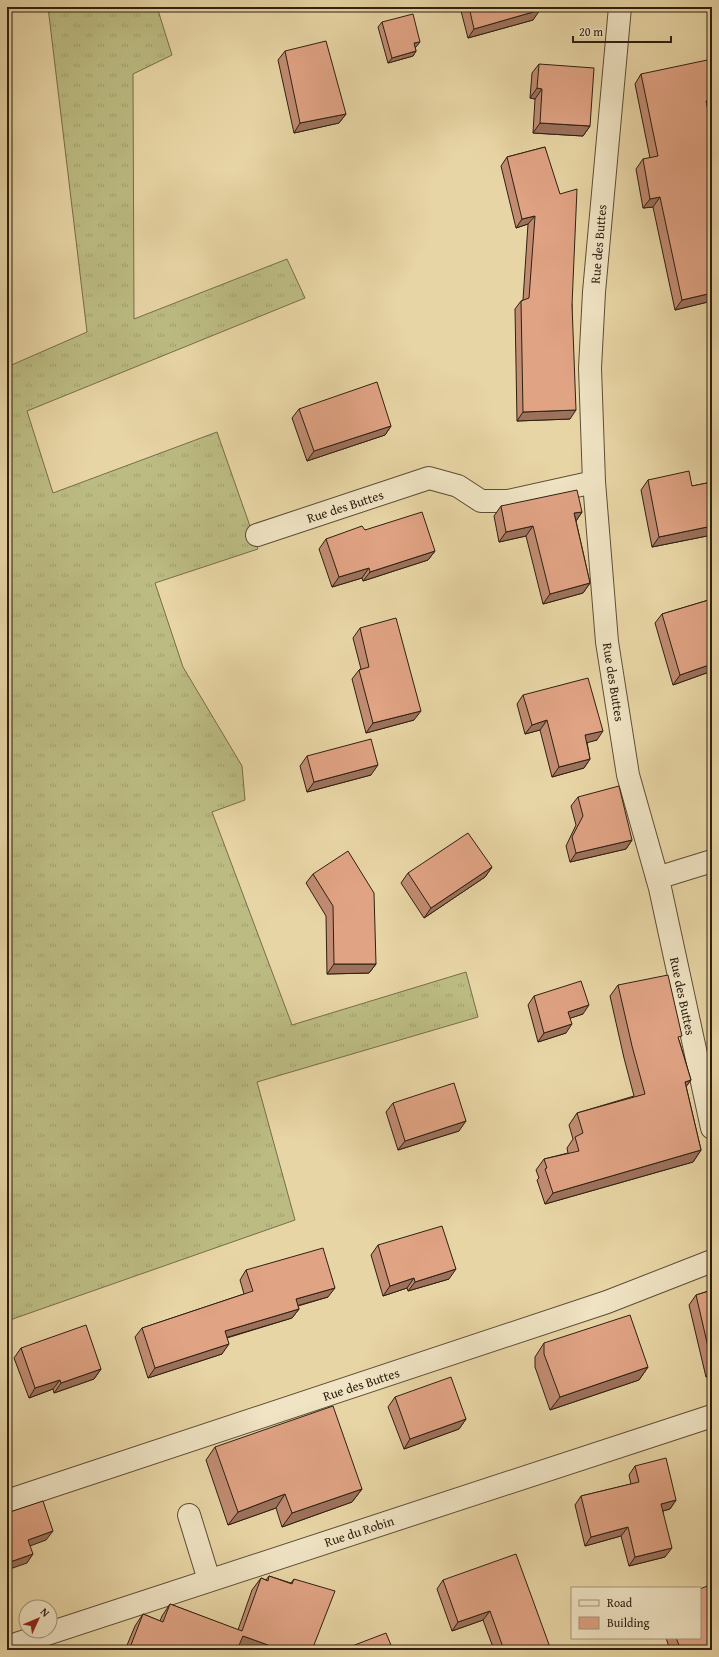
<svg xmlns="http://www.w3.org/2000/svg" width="719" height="1657" font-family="'Gentium Book Plus',serif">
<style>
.grass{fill:url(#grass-tufts);stroke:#766e4a}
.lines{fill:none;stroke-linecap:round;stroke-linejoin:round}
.minor-casing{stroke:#5d4d36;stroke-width:24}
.minor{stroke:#f0e4c4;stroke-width:22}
.wall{fill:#c18c72;stroke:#2f2011}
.shaded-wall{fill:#9d725c;stroke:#2f2011}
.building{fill:#e0a384;stroke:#2f2011}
.labels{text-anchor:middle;stroke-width:3;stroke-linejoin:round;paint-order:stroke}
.street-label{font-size:13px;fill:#2f2011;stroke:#f0e4c4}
</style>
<defs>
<pattern id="grass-tufts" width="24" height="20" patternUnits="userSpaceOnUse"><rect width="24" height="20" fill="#bcbc82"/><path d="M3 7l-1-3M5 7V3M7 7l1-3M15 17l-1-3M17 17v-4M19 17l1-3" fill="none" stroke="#a2a16f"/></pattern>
</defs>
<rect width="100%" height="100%" fill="#e8d5a5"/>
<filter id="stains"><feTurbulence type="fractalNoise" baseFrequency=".005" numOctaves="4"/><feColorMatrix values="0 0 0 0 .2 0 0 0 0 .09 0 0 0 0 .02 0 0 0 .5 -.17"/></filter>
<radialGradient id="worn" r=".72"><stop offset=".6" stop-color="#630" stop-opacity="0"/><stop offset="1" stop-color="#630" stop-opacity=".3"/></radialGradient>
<path class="grass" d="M 48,7 L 157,7 L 172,55 L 133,74 L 134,319 L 287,259 L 305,298 L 27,411 L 53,493 L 217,432 L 258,549 L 155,583 L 183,667 L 242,766 L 245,800 L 212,812 L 292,1025 L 466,972 L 478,1017 L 257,1082 L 295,1220 L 7,1321 L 7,367 L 87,332 Z"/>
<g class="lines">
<g class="minor-casing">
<path id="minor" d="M 620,7 L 594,292 L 590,368 L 594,482 L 607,642 L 628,775 L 660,888 L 712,1128
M 257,535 L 429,478 L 458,486 L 481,501 L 508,501 L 594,482
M 657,878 L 712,861
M 7,1501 L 607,1302 L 712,1261
M 189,1515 L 209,1580
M 7,1647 L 712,1416"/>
</g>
<use href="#minor" class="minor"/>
</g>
<path class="wall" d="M 460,7 L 539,7 L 533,20 L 468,38 Z
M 382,22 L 416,47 L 415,47 L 416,51 L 413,56 L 388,63 L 378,27 Z
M 285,51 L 346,114 L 339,123 L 294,133 L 278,60 Z
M 539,64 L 590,126 L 583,136 L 533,133 L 535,99 L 530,98 L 532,73 Z
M 641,74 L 708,109 L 712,195 L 711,196 L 712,301 L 675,310 L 653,207 L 643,208 L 636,169 L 643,159 L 650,158 L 635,84 Z
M 545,147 L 572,305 L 570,419 L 517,421 L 515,309 L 521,301 L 523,300 L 528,224 L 516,228 L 501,166 L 507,157 Z
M 299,409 L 391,426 L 385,435 L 307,461 L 292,418 Z
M 648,480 L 692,486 L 712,482 L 712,535 L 652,547 L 641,490 Z
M 501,506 L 582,512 L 576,521 L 590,583 L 583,593 L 543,604 L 526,536 L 499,542 L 494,516 Z
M 365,530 L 435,551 L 428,560 L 363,581 L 362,578 L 332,587 L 319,549 L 326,539 Z
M 712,599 L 712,671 L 673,685 L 655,623 L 662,614 Z
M 360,628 L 414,720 L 366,733 L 352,679 L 359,670 L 361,669 L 353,638 Z
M 523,695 L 597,740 L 587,742 L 590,759 L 584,768 L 552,777 L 540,730 L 525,734 L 517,704 Z
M 307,756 L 371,775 L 307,792 L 300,766 Z
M 578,797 L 632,840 L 626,849 L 570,862 L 566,846 L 576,825 L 571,806 Z
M 492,867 L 485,877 L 424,918 L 401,883 L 408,873 Z
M 313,874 L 376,964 L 369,973 L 327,974 L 326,916 L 306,883 Z
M 618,985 L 679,1040 L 691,1080 L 686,1086 L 701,1150 L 693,1162 L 545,1204 L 537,1180 L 539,1178 L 536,1170 L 544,1159 L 568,1153 L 567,1148 L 573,1139 L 569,1125 L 577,1113 L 634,1096 L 624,1058 L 610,996 Z
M 534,996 L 583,1014 L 570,1018 L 566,1033 L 538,1042 L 528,1005 Z
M 393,1103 L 459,1131 L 398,1150 L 386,1112 Z
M 378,1245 L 449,1279 L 408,1291 L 407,1288 L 383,1296 L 371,1255 Z
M 246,1270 L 328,1297 L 298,1306 L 299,1309 L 292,1318 L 227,1338 L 222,1354 L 148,1378 L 135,1337 L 142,1328 L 244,1294 L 240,1280 Z
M 712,1290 L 712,1375 L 706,1377 L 689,1305 L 696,1295 Z
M 544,1343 L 648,1367 L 639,1380 L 550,1410 L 535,1367 L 535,1357 Z
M 21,1348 L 101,1369 L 94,1379 L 54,1393 L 53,1389 L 29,1398 L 14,1358 Z
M 395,1397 L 466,1419 L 459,1429 L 404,1449 L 388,1407 Z
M 215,1447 L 362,1489 L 352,1502 L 282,1527 L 276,1508 L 228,1525 L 206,1460 Z
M 635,1466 L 676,1500 L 670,1509 L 663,1511 L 665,1557 L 629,1566 L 621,1536 L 585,1546 L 575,1505 L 581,1496 L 631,1484 L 629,1475 Z
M 269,1576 L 291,1583 L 294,1579 L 312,1650 L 240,1650 L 237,1649 L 237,1650 L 125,1650 L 135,1626 L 143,1614 L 160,1621 L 162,1616 L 170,1604 L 238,1630 L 252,1590 L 261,1578 L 266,1580 Z
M 443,1580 L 551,1650 L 494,1650 L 483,1620 L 452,1631 L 437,1589 Z
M 666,1638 L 700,1638 L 712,1650 L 670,1650 Z
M 352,1646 L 393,1650 L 350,1650 Z"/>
<path class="shaded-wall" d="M 273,7 L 278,7 L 271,10 Z
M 540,10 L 533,20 L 468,38 L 474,29 Z
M 420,42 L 416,47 L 411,48 L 414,43 Z
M 416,51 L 413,56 L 388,63 L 392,58 Z
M 537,88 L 542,89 L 535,99 L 530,98 Z
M 712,99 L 712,108 L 699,110 L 706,101 Z
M 346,114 L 339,123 L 294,133 L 300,123 Z
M 540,123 L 590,126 L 583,136 L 533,133 Z
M 709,187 L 712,187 L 712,195 L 703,197 Z
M 660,197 L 653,207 L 643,208 L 650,199 Z
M 535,216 L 528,224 L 516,228 L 522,219 Z
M 712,293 L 712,301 L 675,310 L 682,300 Z
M 576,410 L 570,419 L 517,421 L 523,412 Z
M 391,426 L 385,435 L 307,461 L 314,451 Z
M 582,512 L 576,521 L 574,513 Z
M 533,526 L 526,536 L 499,542 L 506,532 Z
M 712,526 L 712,535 L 652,547 L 659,537 Z
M 435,551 L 428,560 L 363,581 L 370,572 Z
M 369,568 L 362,578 L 332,587 L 339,577 Z
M 590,583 L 583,593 L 543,604 L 550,594 Z
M 712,664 L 712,671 L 673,685 L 680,675 Z
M 421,711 L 414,720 L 366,733 L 373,723 Z
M 547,720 L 540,730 L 525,734 L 532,725 Z
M 603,731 L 597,740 L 579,745 L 585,735 Z
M 590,759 L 584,768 L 552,777 L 559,767 Z
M 378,765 L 371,775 L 307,792 L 314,782 Z
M 632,840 L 626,849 L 570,862 L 576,853 Z
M 492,867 L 485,877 L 424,918 L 431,908 Z
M 334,964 L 376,964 L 369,973 L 327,974 Z
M 589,1005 L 583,1014 L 562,1021 L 568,1012 Z
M 572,1024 L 566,1033 L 538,1042 L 544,1033 Z
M 691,1080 L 683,1091 L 685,1082 Z
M 466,1121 L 459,1131 L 398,1150 L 405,1141 Z
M 701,1150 L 693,1162 L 545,1204 L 553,1193 Z
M 456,1269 L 449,1279 L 408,1291 L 415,1282 Z
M 414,1278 L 407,1288 L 383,1296 L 390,1286 Z
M 335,1288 L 328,1297 L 289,1308 L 296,1299 Z
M 299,1309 L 292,1318 L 218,1340 L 225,1331 Z
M 229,1344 L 222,1354 L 148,1378 L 155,1368 Z
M 648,1367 L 639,1380 L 550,1410 L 560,1397 Z
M 712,1368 L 712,1375 L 706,1377 Z
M 101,1369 L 94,1379 L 54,1393 L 61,1383 Z
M 60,1380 L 53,1389 L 29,1398 L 35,1388 Z
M 466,1419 L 459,1429 L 404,1449 L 410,1439 Z
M 362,1489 L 352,1502 L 282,1527 L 292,1513 Z
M 285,1494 L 276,1508 L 228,1525 L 238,1512 Z
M 676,1500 L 670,1509 L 655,1513 L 661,1504 Z
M 628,1527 L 621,1536 L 585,1546 L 591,1537 Z
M 53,1531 L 46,1540 L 22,1549 L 28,1540 Z
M 672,1548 L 665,1557 L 629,1566 L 635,1557 Z
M 33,1554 L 27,1563 L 7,1570 L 7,1563 Z
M 490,1611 L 483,1620 L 452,1631 L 458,1622 Z
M 243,1636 L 282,1650 L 240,1650 L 234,1648 Z"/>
<path class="building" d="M 469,7 L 539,7 L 540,10 L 474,29 Z
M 413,14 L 420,42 L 414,43 L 416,51 L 392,58 L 382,22 Z
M 326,41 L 346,114 L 300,123 L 285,51 Z
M 712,59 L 712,99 L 706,101 L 712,131 L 712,187 L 709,187 L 712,199 L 712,293 L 682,300 L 660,197 L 650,199 L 643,159 L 658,156 L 641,74 Z
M 539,64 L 594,68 L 590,126 L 540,123 L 542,89 L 537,88 Z
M 545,147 L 560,194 L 577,189 L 572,305 L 576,410 L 523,412 L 521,301 L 529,298 L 535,216 L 522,219 L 507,157 Z
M 377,382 L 391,426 L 314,451 L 299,409 Z
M 689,471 L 692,486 L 712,482 L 712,526 L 659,537 L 648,480 Z
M 577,490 L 582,512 L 574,513 L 590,583 L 550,594 L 533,526 L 506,532 L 501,506 Z
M 422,512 L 435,551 L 370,572 L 369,568 L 339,577 L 326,539 L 362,526 L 365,530 Z
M 712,599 L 712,664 L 680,675 L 662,614 Z
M 396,618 L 421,711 L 373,723 L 359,670 L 369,667 L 360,628 Z
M 588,678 L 603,731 L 585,735 L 590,759 L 559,767 L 547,720 L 532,725 L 523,695 Z
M 371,739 L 378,765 L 314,782 L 307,756 Z
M 619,786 L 632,840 L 576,853 L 572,837 L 583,816 L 578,797 Z
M 468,833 L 492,867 L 431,908 L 408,873 Z
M 348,851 L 374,893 L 376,964 L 334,964 L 333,906 L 313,874 Z
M 668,975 L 682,1036 L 678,1037 L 691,1080 L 685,1082 L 701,1150 L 553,1193 L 545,1169 L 547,1168 L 544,1159 L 579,1151 L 575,1137 L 583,1133 L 577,1113 L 645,1094 L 632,1046 L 618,985 Z
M 581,981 L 589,1005 L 568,1012 L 572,1024 L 544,1033 L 534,996 Z
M 454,1083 L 466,1121 L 405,1141 L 393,1103 Z
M 442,1226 L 456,1269 L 415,1282 L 414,1278 L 390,1286 L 378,1245 Z
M 323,1248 L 335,1288 L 296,1299 L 299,1309 L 225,1331 L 229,1344 L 155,1368 L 142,1328 L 253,1291 L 246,1270 Z
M 712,1290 L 712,1364 L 696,1295 Z
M 630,1315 L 648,1367 L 560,1397 L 544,1354 L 544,1343 Z
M 86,1325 L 101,1369 L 61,1383 L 60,1380 L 35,1388 L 21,1348 Z
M 451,1377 L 466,1419 L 410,1439 L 395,1397 Z
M 333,1406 L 362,1489 L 292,1513 L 285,1494 L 238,1512 L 215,1447 Z
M 666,1458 L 676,1500 L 661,1504 L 672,1548 L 635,1557 L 628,1527 L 591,1537 L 581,1496 L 639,1482 L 635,1466 Z
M 43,1501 L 53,1531 L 28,1540 L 33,1554 L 7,1563 L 7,1513 Z
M 516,1554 L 551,1650 L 504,1650 L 490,1611 L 458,1622 L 443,1580 Z
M 269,1576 L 292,1584 L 294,1579 L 335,1591 L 312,1650 L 282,1650 L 243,1636 L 237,1650 L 129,1650 L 143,1614 L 163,1622 L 170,1604 L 242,1631 L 261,1578 L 268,1581 Z
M 712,1584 L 712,1650 L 681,1650 L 676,1638 L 700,1638 L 700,1589 Z
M 386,1633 L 393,1650 L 354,1650 L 352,1646 Z"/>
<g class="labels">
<g class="street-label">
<text transform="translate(598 244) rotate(-85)" y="5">Rue des Buttes</text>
<text transform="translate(345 506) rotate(-18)" y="5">Rue des Buttes</text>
<text transform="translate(614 682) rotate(81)" y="5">Rue des Buttes</text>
<text transform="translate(683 996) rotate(78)" y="5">Rue des Buttes</text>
<text transform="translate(361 1384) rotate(-18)" y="5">Rue des Buttes</text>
<text transform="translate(359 1531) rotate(-18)" y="5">Rue du Robin</text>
</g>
</g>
<rect width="719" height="1657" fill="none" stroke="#e8d5a5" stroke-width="24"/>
<rect x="8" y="8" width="703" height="1641" fill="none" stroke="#2f2011" stroke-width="2"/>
<rect x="12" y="12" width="695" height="1633" fill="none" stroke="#2f2011"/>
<rect x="571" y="1587" width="130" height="52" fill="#f0e4c4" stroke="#a3967c"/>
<rect x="579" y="1600" width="20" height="6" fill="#f0e4c4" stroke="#a3967c"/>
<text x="607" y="1607" font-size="12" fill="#2f2011">Road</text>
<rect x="579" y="1617" width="20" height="12" fill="#e0a384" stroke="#a3967c"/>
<text x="607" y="1627" font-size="12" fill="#2f2011">Building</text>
<g transform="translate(38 1619) rotate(46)"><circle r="19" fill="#f0e4c4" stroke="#a3967c"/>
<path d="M0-3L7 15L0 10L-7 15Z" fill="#8f2418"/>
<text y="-6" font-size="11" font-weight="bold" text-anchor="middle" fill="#2f2011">N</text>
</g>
<path d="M573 36v6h98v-6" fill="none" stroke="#2f2011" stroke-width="2"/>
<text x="579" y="36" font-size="12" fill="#2f2011" stroke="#f0e4c4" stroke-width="3" paint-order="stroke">20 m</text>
<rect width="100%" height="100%" filter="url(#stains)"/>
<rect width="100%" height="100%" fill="url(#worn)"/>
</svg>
